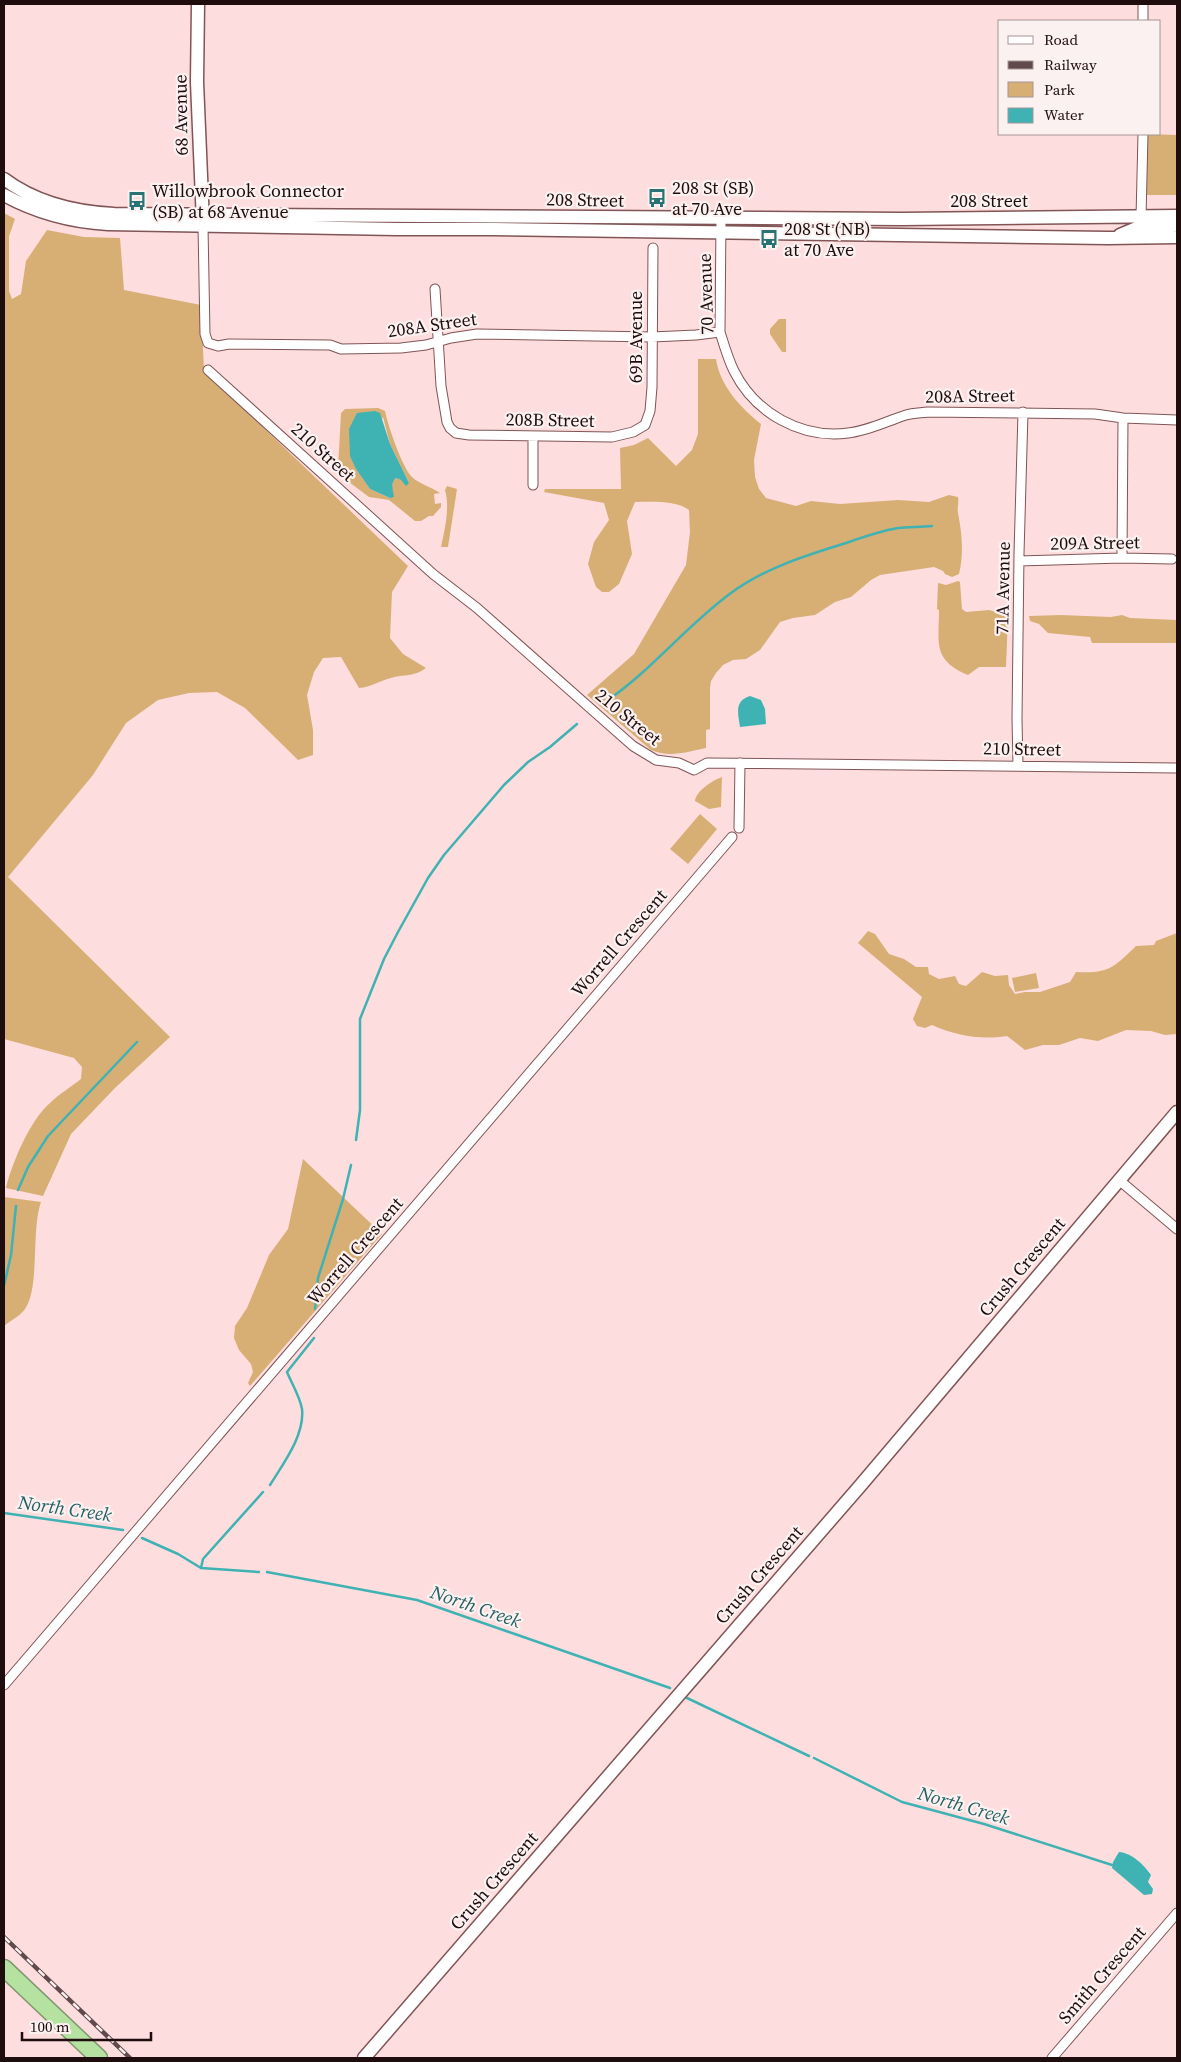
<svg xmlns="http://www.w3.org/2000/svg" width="1181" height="2062" font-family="'Source Serif 4',serif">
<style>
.green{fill:#d7af75;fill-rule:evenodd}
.water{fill:#3fb2b3}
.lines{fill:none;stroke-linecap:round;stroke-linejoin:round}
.stream{stroke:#3fb2b3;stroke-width:2.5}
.street-casing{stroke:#815456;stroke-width:11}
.secondary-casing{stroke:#815456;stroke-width:15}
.highway-casing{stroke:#81976e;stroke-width:19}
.street{stroke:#fff;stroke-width:9}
.secondary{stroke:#fff;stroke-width:12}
.highway{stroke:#b6e2a1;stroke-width:16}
.rail-casing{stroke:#604a4b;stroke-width:4.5}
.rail{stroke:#fcf1f1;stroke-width:2.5;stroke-dasharray:8;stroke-linecap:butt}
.labels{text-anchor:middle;stroke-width:4.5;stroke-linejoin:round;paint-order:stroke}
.street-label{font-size:18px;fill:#1f0d0e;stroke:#fcf1f1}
.poi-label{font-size:18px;fill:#1f0d0e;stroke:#fcf1f1;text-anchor:start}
.water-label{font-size:19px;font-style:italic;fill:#226061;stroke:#fcf1f1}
</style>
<rect width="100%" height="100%" fill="#feddde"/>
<path class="green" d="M 1146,134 L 1177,135 L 1177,195 L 1146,195 Z
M 4,213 L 15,219 L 9,236 L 9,291 L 12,299 L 21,294 L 26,261 L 47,230 L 84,237 L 120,238 L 124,290 L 201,305 L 204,371 L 408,566 L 392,592 L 390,638 L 403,654 L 426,668 C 415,677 403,674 391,678 C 379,681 371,687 359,688 L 341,657 L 323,658 L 314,672 L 307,695 L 313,730 L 313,755 L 298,760 L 245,708 L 217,692 L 189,693 L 158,700 L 126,723 L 93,775 L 8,877 L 170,1037 L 115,1088 L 71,1134 L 43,1196 L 6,1188 C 12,1163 30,1120 50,1103 C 59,1094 71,1087 81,1079 L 82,1067 L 74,1058 L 4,1039 Z
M 779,319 L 786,319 L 786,352 L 782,352 L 770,334 L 770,329 Z
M 698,359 L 716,359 C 720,386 741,408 761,424 L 754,460 L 755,477 L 759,489 L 766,498 L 796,506 L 811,501 L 840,504 L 898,500 L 929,502 L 949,495 L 958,497 C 959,503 957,508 958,513 C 962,534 964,553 959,574 L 952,577 L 945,574 L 943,571 L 934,567 L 880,575 L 871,580 L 851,597 L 835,602 L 815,615 L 793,618 L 780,622 L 760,650 L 746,659 L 733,660 L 723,665 L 716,673 L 711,681 L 710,688 L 710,729 L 706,730 L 706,748 C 686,752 670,758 651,750 L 587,695 L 634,654 L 686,565 L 690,532 L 689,510 C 675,500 652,502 635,502 L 627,521 L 632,554 L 619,584 L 609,592 L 602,592 L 596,587 L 588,564 L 594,542 L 609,520 L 604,503 L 544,492 L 545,489 L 621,489 L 620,448 L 634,445 L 648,438 L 676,466 L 692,450 L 698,434 Z
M 378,408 L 385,411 C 388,426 402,467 412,477 C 419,484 432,487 440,493 L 434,494 L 435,504 L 441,503 L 441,507 L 433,516 L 429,516 L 421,521 L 415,521 L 389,500 L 369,497 L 341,476 L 338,468 L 341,413 L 345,409 ZM 383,417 L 390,444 L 409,483 L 396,478 L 393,481 L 390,498 L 370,489 L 356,469 Z
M 447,486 L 457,489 L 448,547 L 441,547 C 445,529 450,507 445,490 Z
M 958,581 L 960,582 L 962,609 L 966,612 L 989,610 L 1008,616 L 1006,667 L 979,667 L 968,675 C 932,660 939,643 939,610 L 937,609 L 938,583 L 946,585 Z
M 1061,615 L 1111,617 L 1122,615 L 1130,618 L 1177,620 L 1177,643 L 1092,643 L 1090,637 L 1048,633 L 1039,624 L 1030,621 L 1029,616 Z
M 722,777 L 721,807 L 709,809 L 695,801 C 696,791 713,780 722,777 Z
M 700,814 L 717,829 L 688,864 L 670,849 Z
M 868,931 L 875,934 L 889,954 L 904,959 L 916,967 L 928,967 L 929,974 L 939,979 L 955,976 L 959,984 L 966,986 L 982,972 L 995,976 L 1008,975 L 1009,985 L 1015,994 L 1025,992 L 1040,992 L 1070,982 L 1076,972 C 1109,974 1114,967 1136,946 L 1154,945 L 1156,941 L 1177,933 L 1177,1034 L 1165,1035 L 1151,1031 L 1126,1030 L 1098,1041 L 1080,1038 L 1059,1045 L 1043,1045 L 1025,1050 L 1007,1036 C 980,1040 957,1036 932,1025 L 925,1028 L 917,1026 L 913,1019 L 922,997 L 858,943 Z
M 1036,973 L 1039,988 L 1015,992 L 1012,978 Z
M 303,1159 L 382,1234 L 250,1386 L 248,1383 L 253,1372 L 251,1364 L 239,1350 L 234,1338 L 235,1326 L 247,1308 L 269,1255 L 288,1229 Z
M 4,1197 L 41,1202 C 31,1230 40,1288 25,1309 C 20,1316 10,1321 4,1326 Z"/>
<path class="water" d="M 375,411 L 380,413 L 390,444 L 409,483 L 406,486 L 401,480 L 396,478 C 390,483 393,490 394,497 L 390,498 L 370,489 L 356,469 L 350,456 L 349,429 L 357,413 Z
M 750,696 L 761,700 L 765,709 L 766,724 L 740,727 C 738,713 734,701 750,696 Z
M 1119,1852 C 1132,1853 1144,1865 1151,1875 L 1148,1882 L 1153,1889 L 1152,1894 L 1144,1895 L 1112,1868 L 1113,1862 Z"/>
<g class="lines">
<path class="stream" d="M 608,700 C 653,669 687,625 731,593 C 765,568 807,555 846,543 C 863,537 880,531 898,528 C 909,527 920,527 932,526
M 356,1140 L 360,1110 L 360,1019 L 384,959 L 398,932 L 428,878 L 444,855 L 504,785 L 528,762 L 550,747 L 577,724
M 18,1190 L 28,1167 L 48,1136 L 137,1042
M 4,1286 L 11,1255 L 16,1206
M 315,1309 L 318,1278 L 343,1199 L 351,1165
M 270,1485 C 283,1464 305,1435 302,1409 C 300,1397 292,1384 287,1372 L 314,1338
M 4,1513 L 123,1530
M 142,1538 L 178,1554 L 201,1568 L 259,1572
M 201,1568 L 203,1559 L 263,1492
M 267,1572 L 417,1600 L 670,1688
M 687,1698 L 809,1756
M 814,1758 L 902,1802 L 984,1824 L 1112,1865"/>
<g class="street-casing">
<path id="street" d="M 1143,21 L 1143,4
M 721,218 L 720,332 C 724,345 728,359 734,371 C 755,413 801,439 848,433 C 868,431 887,421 906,415 C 913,413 921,413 928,412 L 1095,414 L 1123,418 L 1177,420
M 1141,218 L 1143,134
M 203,226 L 205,334 L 208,343 L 218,346 L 229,344 L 330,345 L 341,349 L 401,348 L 426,345 L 451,338 L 477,334 L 652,337 L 696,335 L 720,332
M 435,289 L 441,386 L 447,422 L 450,428 L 456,433 L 469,435 L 612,437 L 633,432 L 645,425 L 650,411 L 652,387 L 653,248
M 208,370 L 433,574 L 477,608 L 633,746 L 656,760 L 679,763 L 694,770 L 707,763 L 1177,768
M 533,436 L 533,485
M 1122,558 L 1123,418
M 1019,561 L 1122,558 L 1172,559
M 1018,765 L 1017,719 L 1019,554 L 1023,412
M 739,828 L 740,763
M 1119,1180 L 1177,1229
M 4,1685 L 732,837
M 1052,2058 L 1177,1913"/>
</g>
<g class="secondary-casing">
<path id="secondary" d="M 198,4 L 197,82 L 203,223
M 4,179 C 36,203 75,212 114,214 L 902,219 L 1177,216
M 4,195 C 37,213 70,222 108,224 L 397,229 L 492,229 L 1108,238 L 1177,237
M 1120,235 L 1139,227 L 1177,225
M 364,2058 L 860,1486 L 1177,1112"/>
</g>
<g class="highway-casing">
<path id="highway" d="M 4,1968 L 99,2058"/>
</g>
<use href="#street" class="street"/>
<use href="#secondary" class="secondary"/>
<use href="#highway" class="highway"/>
<g class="rail-casing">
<path id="rail" d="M 4,1937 L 130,2058"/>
</g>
<use href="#rail" class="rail"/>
</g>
<defs>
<g id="bus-bare" transform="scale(1.5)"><path d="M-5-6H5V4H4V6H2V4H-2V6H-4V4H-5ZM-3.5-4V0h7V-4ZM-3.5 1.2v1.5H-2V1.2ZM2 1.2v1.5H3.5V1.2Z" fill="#297374" stroke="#fcf1f1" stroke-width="2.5" paint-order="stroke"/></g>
</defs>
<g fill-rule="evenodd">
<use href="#bus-bare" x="657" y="198"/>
<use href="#bus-bare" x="137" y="201"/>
<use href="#bus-bare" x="769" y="239"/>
</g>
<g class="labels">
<g class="street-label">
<text transform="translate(181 115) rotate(-91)" y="6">68 Avenue</text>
<text transform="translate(585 200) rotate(1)" y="6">208 Street</text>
<text x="989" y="207">208 Street</text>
<text transform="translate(706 294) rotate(-92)" y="6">70 Avenue</text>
<text transform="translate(432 325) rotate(-8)" y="6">208A Street</text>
<text transform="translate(636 337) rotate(-90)" y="6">69B Avenue</text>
<text transform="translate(970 396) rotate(-1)" y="6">208A Street</text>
<text transform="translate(550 420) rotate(1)" y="6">208B Street</text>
<text transform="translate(323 452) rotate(42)" y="6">210 Street</text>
<text transform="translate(1095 543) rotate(-1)" y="6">209A Street</text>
<text transform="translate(1003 588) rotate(-89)" y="6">71A Avenue</text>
<text transform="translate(628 717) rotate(39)" y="6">210 Street</text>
<text transform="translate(1022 749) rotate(1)" y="6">210 Street</text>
<text transform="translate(619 943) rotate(-49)" y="6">Worrell Crescent</text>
<text transform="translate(355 1251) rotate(-49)" y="6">Worrell Crescent</text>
<text transform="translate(1022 1267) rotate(-50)" y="6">Crush Crescent</text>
<text transform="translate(759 1575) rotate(-49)" y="6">Crush Crescent</text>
<text transform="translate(494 1881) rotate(-49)" y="6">Crush Crescent</text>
<text transform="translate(1102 1975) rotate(-49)" y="6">Smith Crescent</text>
</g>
<g class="poi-label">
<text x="672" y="194">208 St (SB)<tspan x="672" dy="21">at 70 Ave</tspan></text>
<text x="152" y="197">Willowbrook Connector<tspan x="152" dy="21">(SB) at 68 Avenue</tspan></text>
<text x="784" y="235">208 St (NB)<tspan x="784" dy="21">at 70 Ave</tspan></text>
</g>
<g class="water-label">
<text transform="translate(65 1508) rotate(8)" y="7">North Creek</text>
<text transform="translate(476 1606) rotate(19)" y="7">North Creek</text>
<text transform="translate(964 1805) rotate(16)" y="7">North Creek</text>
</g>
</g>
<rect width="1181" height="2062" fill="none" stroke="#1f0d0e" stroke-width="10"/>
<rect x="998" y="20" width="162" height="115" fill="#fcf1f1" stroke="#a49696"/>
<rect x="1008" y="36" width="25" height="8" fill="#ffffff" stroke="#a49696"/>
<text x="1044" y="45" font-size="15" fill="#1f0d0e">Road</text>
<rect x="1008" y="61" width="25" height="8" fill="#604a4b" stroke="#a49696"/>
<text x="1044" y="70" font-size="15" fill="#1f0d0e">Railway</text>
<rect x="1008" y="82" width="25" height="15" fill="#d7af75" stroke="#a49696"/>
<text x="1044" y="95" font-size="15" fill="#1f0d0e">Park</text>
<rect x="1008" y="108" width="25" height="15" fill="#3fb2b3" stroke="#a49696"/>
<text x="1044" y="120" font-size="15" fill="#1f0d0e">Water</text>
<path d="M22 2032v8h129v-8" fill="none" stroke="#1f0d0e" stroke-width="2.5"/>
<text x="30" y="2032" font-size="15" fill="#1f0d0e" stroke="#fcf1f1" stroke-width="4" paint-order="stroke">100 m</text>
</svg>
